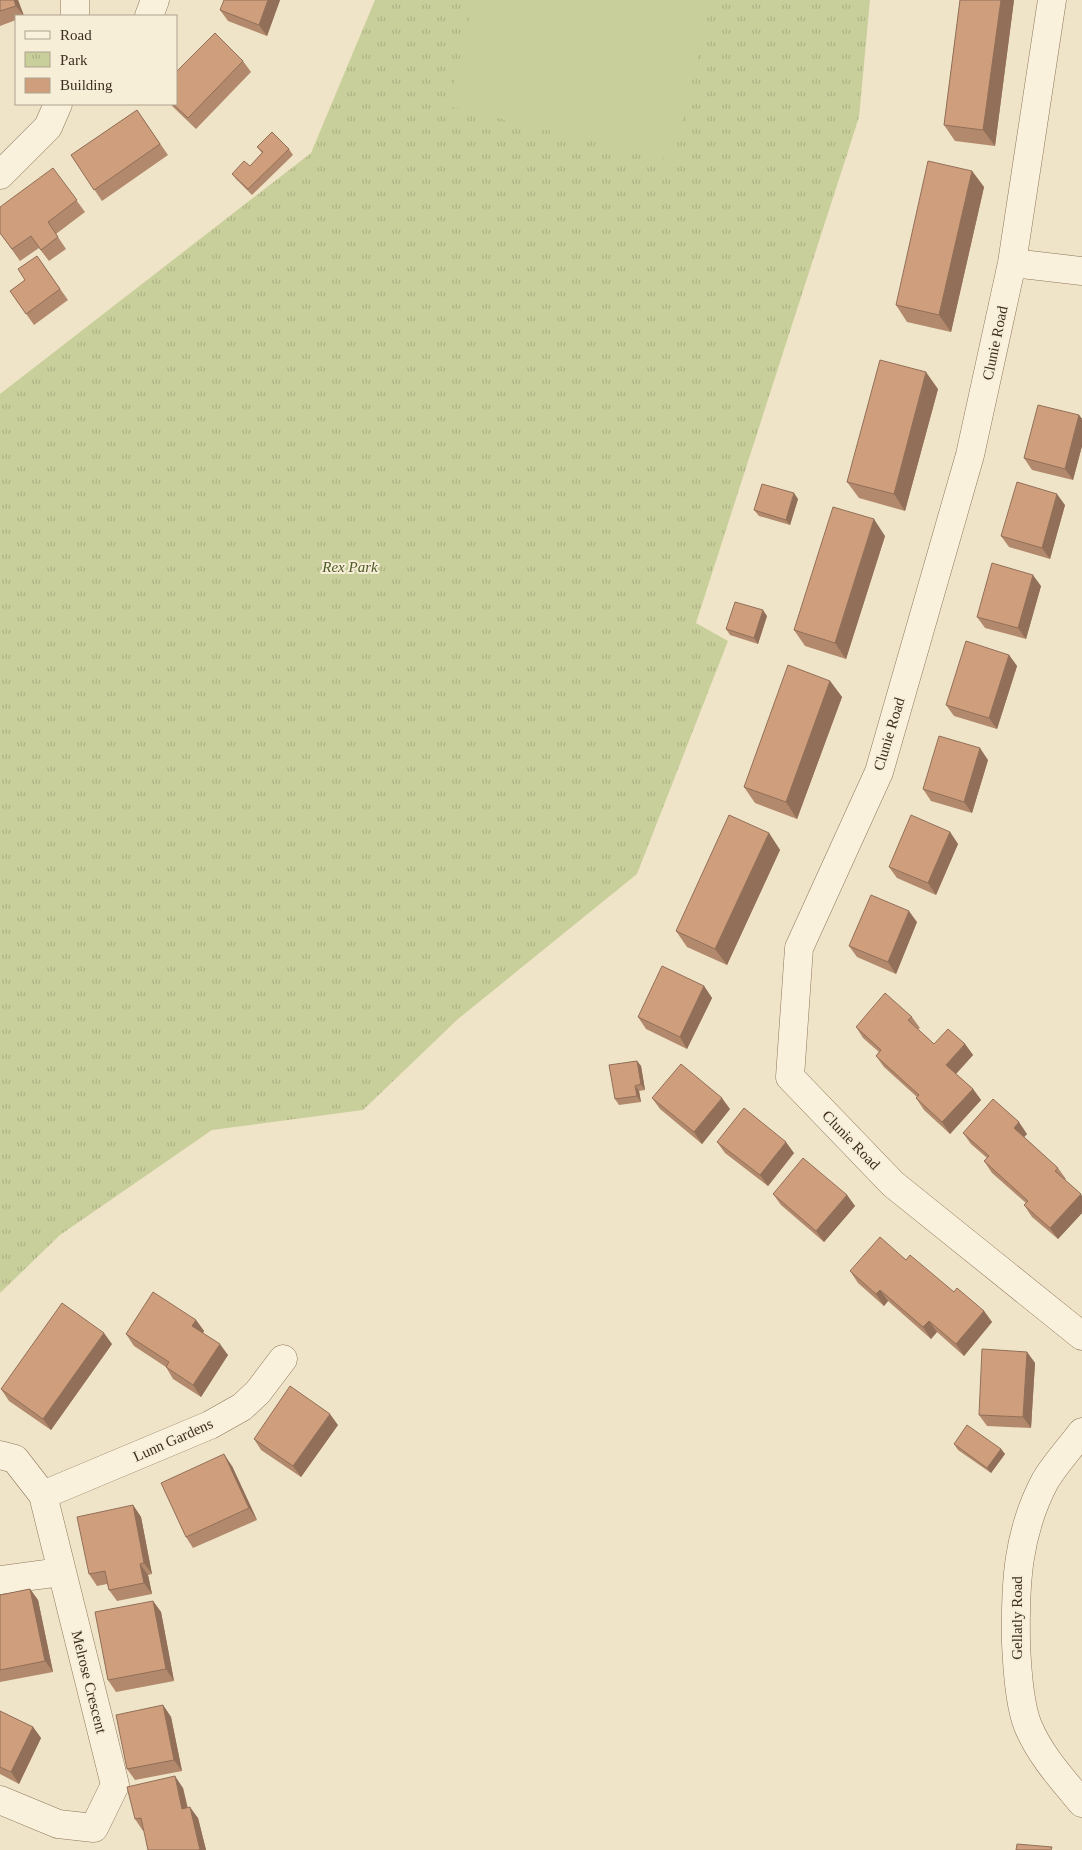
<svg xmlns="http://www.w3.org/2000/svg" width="1082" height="1850" font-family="'Times New Roman',serif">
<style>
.park{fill:url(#park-tufts)}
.pitch{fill:#c9cf9b}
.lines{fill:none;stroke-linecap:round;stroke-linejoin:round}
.minor-casing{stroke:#8d765c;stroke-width:29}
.minor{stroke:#faf1dc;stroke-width:28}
.wall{fill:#b2896c}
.shaded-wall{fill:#916f58}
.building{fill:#cf9f7d;stroke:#916f58}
.labels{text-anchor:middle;stroke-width:4;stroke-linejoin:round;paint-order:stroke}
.street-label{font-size:15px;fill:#3d2e20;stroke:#f7eed8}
.park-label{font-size:15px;font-style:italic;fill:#4d5a26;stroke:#f7eed8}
</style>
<defs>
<pattern id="park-tufts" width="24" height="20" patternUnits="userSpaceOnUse" patternTransform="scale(1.25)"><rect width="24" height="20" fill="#c9cf9b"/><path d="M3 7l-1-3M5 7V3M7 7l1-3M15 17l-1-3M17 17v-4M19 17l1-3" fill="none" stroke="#aeb285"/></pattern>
</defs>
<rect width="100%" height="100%" fill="#f0e4c8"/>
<path class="park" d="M 375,0 L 870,0 L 859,117 L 696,623 L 728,641 L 637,874 L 458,1019 L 363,1110 L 212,1130 L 60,1235 L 0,1293 L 0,394 L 311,153 Z"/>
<path class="pitch" d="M 474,0 L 711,0 L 672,160 L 448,106 Z"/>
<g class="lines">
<g class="minor-casing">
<path id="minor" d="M 1052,0 L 1012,263 L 970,455 L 879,772 L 799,948 L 790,1077 L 893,1184 L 1082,1336
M 75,16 L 75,0
M 149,16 L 155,0
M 0,175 L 48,127 L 58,104
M 1012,263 L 1082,271
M 1082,1432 C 1070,1448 1055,1464 1045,1481 C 1017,1534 1015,1585 1016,1643 C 1017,1667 1019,1704 1028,1726 C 1040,1755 1062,1779 1082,1803
M 0,1455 L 15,1459 L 43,1495 L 115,1785 L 94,1828 L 58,1824 L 0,1800
M 43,1495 L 210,1425 L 242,1407 L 258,1392 L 283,1359
M 0,1580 L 61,1572"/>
</g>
<use href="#minor" class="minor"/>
</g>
<path class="wall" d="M 0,0 L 18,0 L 24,16 L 16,16 L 16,20 L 0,26 Z
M 280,0 L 267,36 L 228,21 L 220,10 Z
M 960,0 L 1014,0 L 995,146 L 955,141 L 944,125 Z
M 243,61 L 251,72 L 196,129 L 170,104 L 176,104 Z
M 137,110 L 168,155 L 102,201 L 71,155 Z
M 257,147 L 289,149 L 293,155 L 252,195 L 236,179 L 232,174 L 250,166 L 262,153 Z
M 53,168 L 85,212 L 56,234 L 66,249 L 49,261 L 39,248 L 20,261 L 0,233 Z
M 972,171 L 984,187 L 951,332 L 907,322 L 896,305 Z
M 37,256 L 68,300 L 34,325 L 10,291 L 25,280 Z
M 938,389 L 905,511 L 859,498 L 847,482 Z
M 1079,415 L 1082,419 L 1082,446 L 1073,480 L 1032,470 L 1024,458 Z
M 798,499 L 790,525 L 759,516 L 754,510 Z
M 1065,505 L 1050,559 L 1009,547 L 1001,536 Z
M 885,536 L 846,659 L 805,646 L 794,630 Z
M 1041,586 L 1026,639 L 985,628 L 977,617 Z
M 767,616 L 758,644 L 730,635 L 726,629 Z
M 1009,655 L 1017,666 L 997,729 L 954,716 L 946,705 Z
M 830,681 L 842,697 L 797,819 L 755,803 L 744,787 Z
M 988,760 L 972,813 L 931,801 L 923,789 Z
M 950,832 L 958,844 L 936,895 L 897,878 L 889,867 Z
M 769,833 L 780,850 L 727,965 L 687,947 L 676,931 Z
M 917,922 L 896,974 L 857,957 L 849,946 Z
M 704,986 L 712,998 L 687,1049 L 646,1029 L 638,1017 Z
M 912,1017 L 920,1028 L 918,1029 L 934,1044 L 965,1044 L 973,1055 L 956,1074 L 973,1089 L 981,1100 L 950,1134 L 924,1110 L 916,1098 L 917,1097 L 884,1067 L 876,1056 L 879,1052 L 863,1038 L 856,1027 Z
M 637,1061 L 641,1066 L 645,1090 L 639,1091 L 641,1102 L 619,1105 L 615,1099 Z
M 652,1098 L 730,1109 L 702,1144 L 660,1109 Z
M 963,1133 L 1027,1134 L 1024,1137 L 1058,1168 L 1066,1179 L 1065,1180 L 1082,1196 L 1082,1213 L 1058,1239 L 1032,1217 L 1024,1205 L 1026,1203 L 992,1173 L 984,1161 L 987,1158 L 971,1144 Z
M 717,1142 L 794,1153 L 768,1186 L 725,1153 Z
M 773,1194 L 847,1195 L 855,1206 L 824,1242 L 781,1205 Z
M 906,1260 L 954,1292 L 984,1311 L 992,1322 L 964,1356 L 937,1332 L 931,1339 L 888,1301 L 884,1306 L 858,1283 L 850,1271 Z
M 196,1320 L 204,1331 L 203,1333 L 228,1355 L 201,1397 L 173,1379 L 166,1367 L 134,1346 L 126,1334 Z
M 112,1344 L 51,1430 L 9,1401 L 1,1389 Z
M 1027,1352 L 1035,1363 L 1031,1428 L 987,1426 L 979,1415 Z
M 338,1425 L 301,1477 L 261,1450 L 254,1439 Z
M 954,1444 L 1001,1449 L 1005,1454 L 991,1473 L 958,1450 Z
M 232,1466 L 257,1520 L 193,1548 L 186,1537 Z
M 133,1505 L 141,1517 L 152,1574 L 148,1575 L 152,1594 L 117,1601 L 109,1590 L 107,1584 L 97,1586 L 89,1574 Z
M 30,1589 L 38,1600 L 53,1672 L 0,1682 L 0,1595 Z
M 153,1601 L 161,1612 L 174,1681 L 116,1692 L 108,1680 Z
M 163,1705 L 171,1717 L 182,1771 L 135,1780 L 127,1769 Z
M 0,1711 L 33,1727 L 41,1738 L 19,1784 L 0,1774 Z
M 183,1788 L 188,1808 L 198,1818 L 206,1850 L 148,1850 L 144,1830 L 143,1831 L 135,1819 Z"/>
<path class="shaded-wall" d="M 14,0 L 18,0 L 24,16 L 16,6 Z
M 268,0 L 280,0 L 267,36 L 259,25 Z
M 1001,0 L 1014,0 L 995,146 L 983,130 Z
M 972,171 L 984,187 L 951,332 L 939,315 Z
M 926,372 L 938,389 L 905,511 L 894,494 Z
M 1079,415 L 1082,419 L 1082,446 L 1073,480 L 1065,469 Z
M 794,493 L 798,499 L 790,525 L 786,520 Z
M 1057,494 L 1065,505 L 1050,559 L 1042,548 Z
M 874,519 L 885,536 L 846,659 L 835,643 Z
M 1033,575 L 1041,586 L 1026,639 L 1018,628 Z
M 763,610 L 767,616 L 758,644 L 754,638 Z
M 1009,655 L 1017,666 L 997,729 L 989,718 Z
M 830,681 L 842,697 L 797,819 L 786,802 Z
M 980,748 L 988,760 L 972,813 L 964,802 Z
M 950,832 L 958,844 L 936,895 L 928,883 Z
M 769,833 L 780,850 L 727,965 L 715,949 Z
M 909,911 L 917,922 L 896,974 L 888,962 Z
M 704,986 L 712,998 L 687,1049 L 680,1037 Z
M 965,1044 L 973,1055 L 954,1076 L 946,1065 Z
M 637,1061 L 641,1066 L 645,1090 L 641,1084 Z
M 635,1086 L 639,1091 L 641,1102 L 637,1096 Z
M 973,1089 L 981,1100 L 950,1134 L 942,1122 Z
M 722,1098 L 730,1109 L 702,1144 L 694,1132 Z
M 1019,1122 L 1027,1134 L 1022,1139 L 1014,1128 Z
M 786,1142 L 794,1153 L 768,1186 L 760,1175 Z
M 1081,1194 L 1082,1196 L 1082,1213 L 1058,1239 L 1050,1228 Z
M 847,1195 L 855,1206 L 824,1242 L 816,1231 Z
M 880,1290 L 888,1301 L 884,1306 L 876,1294 Z
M 984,1311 L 992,1322 L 964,1356 L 956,1344 Z
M 196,1320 L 204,1331 L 200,1338 L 192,1326 Z
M 929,1321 L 937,1332 L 931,1339 L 923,1327 Z
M 104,1333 L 112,1344 L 51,1430 L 43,1419 Z
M 220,1344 L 228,1355 L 201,1397 L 193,1385 Z
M 1027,1352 L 1035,1363 L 1031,1428 L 1023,1417 Z
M 330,1414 L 338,1425 L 301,1477 L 293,1466 Z
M 1001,1449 L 1005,1454 L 991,1473 L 987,1468 Z
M 224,1454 L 232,1466 L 257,1520 L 249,1508 Z
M 133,1505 L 141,1517 L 152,1574 L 144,1563 Z
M 140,1564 L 148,1575 L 152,1594 L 144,1583 Z
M 30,1589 L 38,1600 L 53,1672 L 45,1661 Z
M 153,1601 L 161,1612 L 174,1681 L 166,1669 Z
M 163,1705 L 171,1717 L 182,1771 L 174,1760 Z
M 33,1727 L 41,1738 L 19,1784 L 11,1772 Z
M 175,1776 L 183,1788 L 190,1820 L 182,1809 Z
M 190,1807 L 198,1818 L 206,1850 L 200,1850 Z"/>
<path class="building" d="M 0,0 L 14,0 L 16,6 L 0,11 Z
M 224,0 L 268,0 L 259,25 L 220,10 Z
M 960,0 L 1001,0 L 983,130 L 944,125 Z
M 215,33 L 243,61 L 188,118 L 173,104 L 176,104 L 176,72 Z
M 137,110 L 160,144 L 94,190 L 71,155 Z
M 272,132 L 289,149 L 248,189 L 232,174 L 244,161 L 250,166 L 263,152 L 257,147 Z
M 928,161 L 972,171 L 939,315 L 896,305 Z
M 53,168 L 77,200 L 48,222 L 58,237 L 41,250 L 31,236 L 12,249 L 0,233 L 0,207 Z
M 37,256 L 60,289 L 26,314 L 10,291 L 25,280 L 18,269 Z
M 880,360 L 926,372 L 894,494 L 847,482 Z
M 1038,405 L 1079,415 L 1065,469 L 1024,458 Z
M 1017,482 L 1057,494 L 1042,548 L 1001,536 Z
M 762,484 L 794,493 L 786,520 L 754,510 Z
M 833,507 L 874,519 L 835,643 L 794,630 Z
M 992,563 L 1033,575 L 1018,628 L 977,617 Z
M 735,602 L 763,610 L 754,638 L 726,629 Z
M 966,641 L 1009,655 L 989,718 L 946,705 Z
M 788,665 L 830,681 L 786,802 L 744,787 Z
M 939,736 L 980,748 L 964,802 L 923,789 Z
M 729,815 L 769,833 L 715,949 L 676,931 Z
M 911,815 L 950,832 L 928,883 L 889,867 Z
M 871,895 L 909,911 L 888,962 L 849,946 Z
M 662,966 L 704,986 L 680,1037 L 638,1017 Z
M 885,993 L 912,1017 L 908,1020 L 934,1044 L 948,1029 L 965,1044 L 946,1065 L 973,1089 L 942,1122 L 916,1098 L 919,1095 L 876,1056 L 881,1050 L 856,1027 Z
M 637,1061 L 641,1084 L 635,1086 L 637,1096 L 615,1099 L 609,1065 Z
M 681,1064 L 722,1098 L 694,1132 L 652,1098 Z
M 993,1099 L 1019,1122 L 1014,1128 L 1058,1168 L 1055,1171 L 1081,1194 L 1050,1228 L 1024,1205 L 1028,1201 L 984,1161 L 989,1156 L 963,1133 Z
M 744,1108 L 786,1142 L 760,1175 L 717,1142 Z
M 803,1158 L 847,1195 L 816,1231 L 773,1194 Z
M 880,1237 L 906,1260 L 910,1255 L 954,1292 L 957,1288 L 984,1311 L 956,1344 L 929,1321 L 923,1327 L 880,1290 L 876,1294 L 850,1271 Z
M 153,1292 L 196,1320 L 192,1326 L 220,1344 L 193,1385 L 166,1367 L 169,1362 L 126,1334 Z
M 62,1303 L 104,1333 L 43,1419 L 1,1389 Z
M 982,1349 L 1027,1352 L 1023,1417 L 979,1415 Z
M 290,1386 L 330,1414 L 293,1466 L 254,1439 Z
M 967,1425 L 1001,1449 L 987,1468 L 954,1444 Z
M 224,1454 L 249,1508 L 186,1537 L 161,1483 Z
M 133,1505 L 144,1563 L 140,1564 L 144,1583 L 109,1590 L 105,1571 L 89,1574 L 77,1517 Z
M 30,1589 L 45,1661 L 0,1670 L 0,1595 Z
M 153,1601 L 166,1669 L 108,1680 L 95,1612 Z
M 163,1705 L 174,1760 L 127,1769 L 116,1715 Z
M 0,1711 L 33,1727 L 11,1772 L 0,1767 Z
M 175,1776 L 182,1809 L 190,1807 L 200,1850 L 148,1850 L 141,1818 L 135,1819 L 127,1787 Z
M 1017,1844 L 1052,1847 L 1051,1850 L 1016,1850 Z"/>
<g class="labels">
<g class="street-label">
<text transform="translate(995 343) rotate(-78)" y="5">Clunie Road</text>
<text transform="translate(889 734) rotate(-73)" y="5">Clunie Road</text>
<text transform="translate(851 1140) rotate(46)" y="5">Clunie Road</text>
<text transform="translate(173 1440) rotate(-24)" y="5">Lunn Gardens</text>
<text transform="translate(1017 1618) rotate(-90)" y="5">Gellatly Road</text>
<text transform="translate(89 1682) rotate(76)" y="5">Melrose Crescent</text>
</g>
<g class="park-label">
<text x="350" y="572">Rex Park</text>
</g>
</g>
<rect x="15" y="15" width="162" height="90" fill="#f7eed8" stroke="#ada18e"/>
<rect x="25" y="31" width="25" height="8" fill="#faf1dc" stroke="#ada18e"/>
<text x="60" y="40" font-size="15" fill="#3d2e20">Road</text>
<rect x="25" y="52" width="25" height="15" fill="url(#park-tufts)" stroke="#ada18e"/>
<text x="60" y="65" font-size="15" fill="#3d2e20">Park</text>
<rect x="25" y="78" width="25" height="15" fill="#cf9f7d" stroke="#ada18e"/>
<text x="60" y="90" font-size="15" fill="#3d2e20">Building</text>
</svg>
